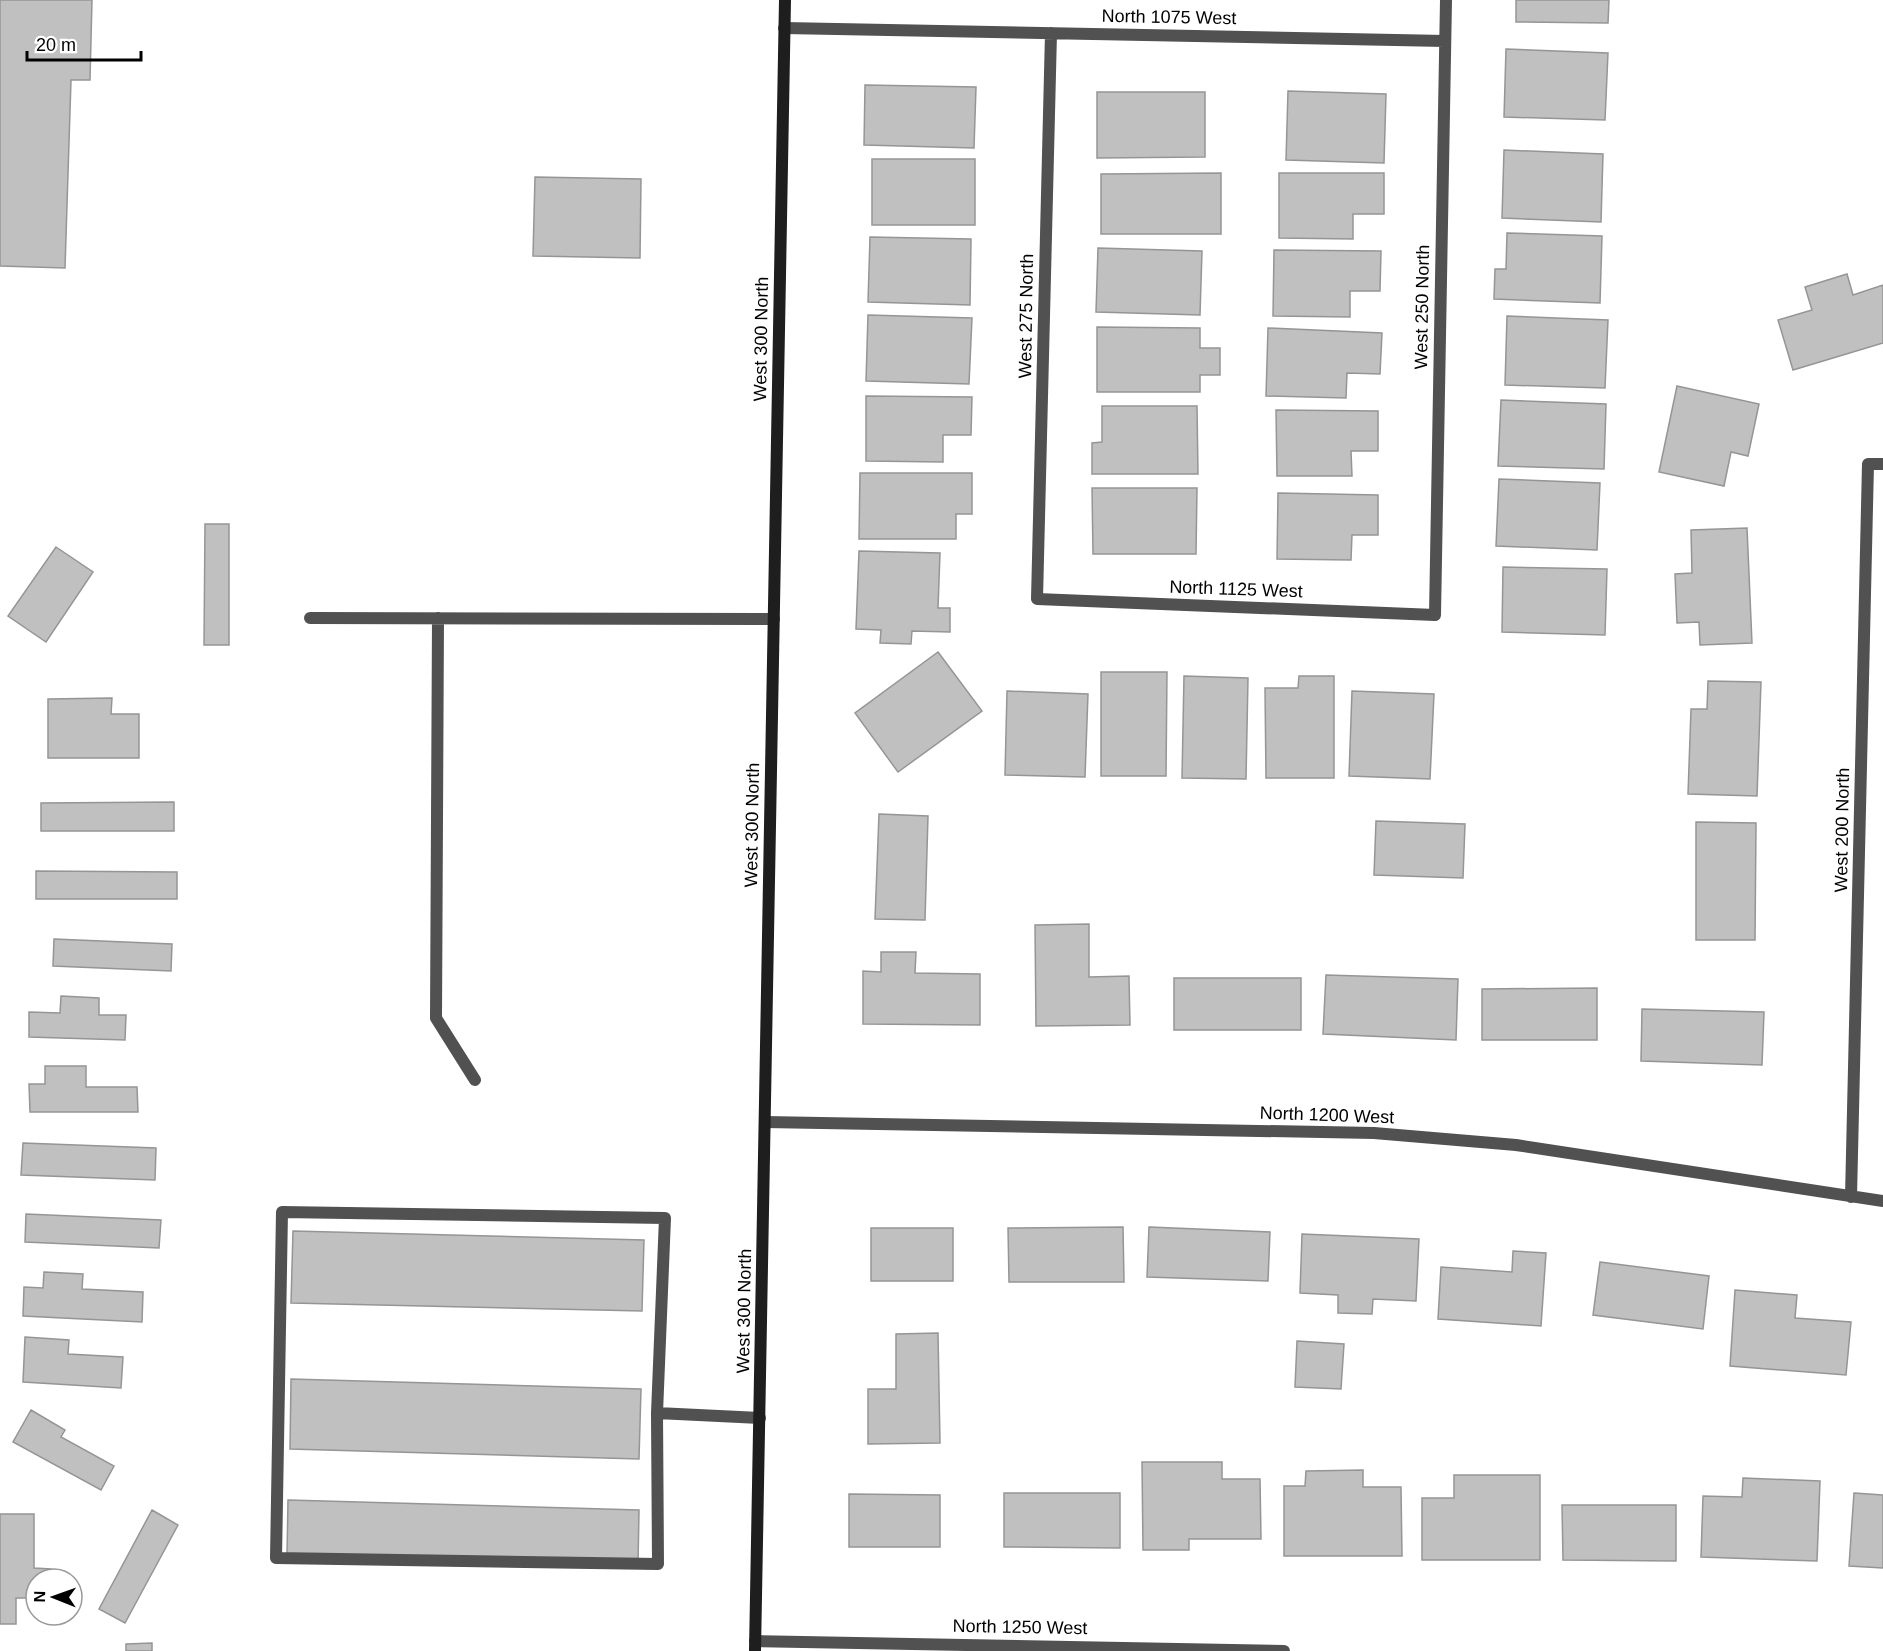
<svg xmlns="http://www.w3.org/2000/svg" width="1883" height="1651" font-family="Helvetica,sans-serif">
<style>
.building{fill:#c0c0c0;stroke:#959595;stroke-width:1.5}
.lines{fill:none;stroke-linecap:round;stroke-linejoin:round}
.lane{stroke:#515151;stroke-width:12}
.street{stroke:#515151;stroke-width:12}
.secondary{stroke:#1e1e1e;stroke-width:12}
.labels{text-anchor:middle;stroke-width:4.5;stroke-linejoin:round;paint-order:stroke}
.street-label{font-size:18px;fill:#000;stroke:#fff}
</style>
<rect width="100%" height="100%" fill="#fff"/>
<path class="building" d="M 0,0 L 92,0 L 90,80 L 71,80 L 65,268 L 0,266 Z
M 1516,0 L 1609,0 L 1608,23 L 1516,22 Z
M 1506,49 L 1608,53 L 1605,120 L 1504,117 Z
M 865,85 L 976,87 L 974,148 L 864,145 Z
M 1288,91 L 1386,94 L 1384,163 L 1286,160 Z
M 1097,92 L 1205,92 L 1205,157 L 1097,158 Z
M 1504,150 L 1603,154 L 1601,222 L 1502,218 Z
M 872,159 L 975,159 L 975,225 L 872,225 Z
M 1221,173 L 1221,234 L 1101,234 L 1101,174 Z
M 1279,173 L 1384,173 L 1384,214 L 1353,214 L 1353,239 L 1279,238 Z
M 535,177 L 641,179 L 640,258 L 533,256 Z
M 1507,233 L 1602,236 L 1600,303 L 1494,299 L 1495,269 L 1506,269 Z
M 870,237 L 971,239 L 970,305 L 868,302 Z
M 1098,248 L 1202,251 L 1200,315 L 1096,312 Z
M 1274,250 L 1381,251 L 1380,291 L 1350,291 L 1350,317 L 1273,316 Z
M 1847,274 L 1853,295 L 1883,285 L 1883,343 L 1793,370 L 1778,320 L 1812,310 L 1805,287 Z
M 868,315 L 972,318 L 969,384 L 866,381 Z
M 1507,316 L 1608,320 L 1605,388 L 1505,385 Z
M 1097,327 L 1200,328 L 1200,348 L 1220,348 L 1220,375 L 1200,375 L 1200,392 L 1097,392 Z
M 1268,328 L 1382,333 L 1380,374 L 1347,373 L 1346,398 L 1266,396 Z
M 1677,386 L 1759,404 L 1748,456 L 1731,452 L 1724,486 L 1659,472 Z
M 866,396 L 972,397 L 971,435 L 943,435 L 943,462 L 866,461 Z
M 1501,400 L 1606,404 L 1604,469 L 1498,466 Z
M 1102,406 L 1197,406 L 1198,474 L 1092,474 L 1092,443 L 1102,442 Z
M 1276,410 L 1378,411 L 1378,451 L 1351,451 L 1352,476 L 1277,476 Z
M 860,473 L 972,473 L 972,514 L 956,514 L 956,539 L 859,539 Z
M 1499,479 L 1600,483 L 1597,550 L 1496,546 Z
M 1092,488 L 1197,488 L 1196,554 L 1093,554 Z
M 1278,493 L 1378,495 L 1378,535 L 1352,535 L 1351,560 L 1277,559 Z
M 205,524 L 229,524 L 229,645 L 204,645 Z
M 1747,528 L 1752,643 L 1700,645 L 1699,622 L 1677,623 L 1675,574 L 1692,573 L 1691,530 Z
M 56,547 L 93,572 L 46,642 L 8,616 Z
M 859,551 L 940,553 L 938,608 L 950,608 L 950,632 L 912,631 L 911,644 L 880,643 L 881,630 L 856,629 Z
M 1503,567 L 1607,569 L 1605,635 L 1502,632 Z
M 938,652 L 982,711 L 898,772 L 855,713 Z
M 1101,672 L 1167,672 L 1166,776 L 1101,776 Z
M 1184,676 L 1248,678 L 1246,779 L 1182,778 Z
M 1299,676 L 1334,676 L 1334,778 L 1266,778 L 1265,688 L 1298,688 Z
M 1708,681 L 1761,682 L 1757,796 L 1688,794 L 1691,709 L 1707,709 Z
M 1007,691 L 1088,694 L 1085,777 L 1005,775 Z
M 1352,691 L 1434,694 L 1430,779 L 1349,776 Z
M 112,698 L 111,714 L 139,714 L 139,758 L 48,758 L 48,699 Z
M 174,802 L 174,831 L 41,831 L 41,803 Z
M 879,814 L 928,816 L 925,920 L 875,919 Z
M 1376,821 L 1465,824 L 1463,878 L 1374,875 Z
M 1696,822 L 1756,823 L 1755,940 L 1696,940 Z
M 36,871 L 177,872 L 177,899 L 36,899 Z
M 1089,924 L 1089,977 L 1129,976 L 1130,1025 L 1036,1026 L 1035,925 Z
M 54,939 L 172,944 L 171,971 L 53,966 Z
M 881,952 L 916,952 L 915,973 L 980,974 L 980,1025 L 863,1024 L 863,971 L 881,972 Z
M 1326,975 L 1458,979 L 1456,1040 L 1323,1034 Z
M 1174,978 L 1301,978 L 1301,1030 L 1174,1030 Z
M 1597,988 L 1597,1040 L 1482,1040 L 1482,989 Z
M 61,996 L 99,998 L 99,1015 L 126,1015 L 125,1040 L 29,1037 L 29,1012 L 60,1013 Z
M 1642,1009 L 1764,1012 L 1762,1065 L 1641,1061 Z
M 45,1066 L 86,1066 L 86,1087 L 137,1087 L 138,1112 L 30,1112 L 29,1084 L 45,1084 Z
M 23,1143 L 156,1148 L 155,1180 L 21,1175 Z
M 26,1214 L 161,1220 L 159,1248 L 25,1242 Z
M 1123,1227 L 1124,1282 L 1009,1282 L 1008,1228 Z
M 1149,1227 L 1270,1232 L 1268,1281 L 1147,1277 Z
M 871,1228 L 953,1228 L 953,1281 L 871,1281 Z
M 293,1231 L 644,1240 L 642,1311 L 291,1303 Z
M 1302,1234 L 1419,1239 L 1416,1301 L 1373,1299 L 1372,1314 L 1338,1313 L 1338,1295 L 1300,1293 Z
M 1513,1251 L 1546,1253 L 1541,1326 L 1438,1319 L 1441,1267 L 1512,1272 Z
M 1600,1262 L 1709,1276 L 1703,1329 L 1593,1315 Z
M 44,1272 L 83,1274 L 82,1289 L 143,1292 L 142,1322 L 23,1316 L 24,1287 L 43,1288 Z
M 1735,1290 L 1797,1295 L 1795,1318 L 1851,1322 L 1846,1375 L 1730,1366 Z
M 938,1333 L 940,1443 L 868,1444 L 868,1389 L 896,1389 L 896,1334 Z
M 25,1337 L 69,1340 L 68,1354 L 123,1357 L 121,1388 L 23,1382 Z
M 1297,1341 L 1344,1344 L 1341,1389 L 1295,1387 Z
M 291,1379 L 641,1389 L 639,1459 L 290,1449 Z
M 31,1410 L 65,1430 L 61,1437 L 114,1466 L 101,1490 L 13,1442 Z
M 1142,1462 L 1222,1462 L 1222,1479 L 1260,1479 L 1261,1539 L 1189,1539 L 1189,1550 L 1143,1550 Z
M 1363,1470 L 1363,1487 L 1401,1487 L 1402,1556 L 1284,1556 L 1284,1486 L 1305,1486 L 1306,1471 Z
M 1454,1475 L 1540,1475 L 1540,1560 L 1422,1560 L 1422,1498 L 1454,1498 Z
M 1743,1478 L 1820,1481 L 1817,1561 L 1701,1557 L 1703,1496 L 1742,1497 Z
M 1004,1493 L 1120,1493 L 1120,1548 L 1004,1547 Z
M 1854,1493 L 1883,1495 L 1883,1568 L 1849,1566 Z
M 849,1494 L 940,1495 L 940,1547 L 849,1547 Z
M 288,1500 L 639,1510 L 638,1565 L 287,1555 Z
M 1562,1505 L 1676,1505 L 1676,1561 L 1563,1560 Z
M 152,1510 L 178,1525 L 125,1623 L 99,1609 Z
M 0,1514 L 34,1514 L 34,1568 L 51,1569 L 51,1579 L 36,1579 L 36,1598 L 16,1598 L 16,1624 L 0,1624 Z
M 152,1643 L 152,1651 L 126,1651 L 126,1644 Z"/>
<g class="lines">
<path class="lane" d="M 657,1413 L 658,1564 L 276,1558 L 282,1212 L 665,1218 L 657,1413 L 760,1418"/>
<path class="street" d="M 784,28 L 1445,41
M 1051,33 L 1037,599 L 1435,615 L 1446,0
M 310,618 L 774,619
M 438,618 L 436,1018 L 475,1080
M 765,1122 L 1374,1133 L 1516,1145 L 1883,1201
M 1851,1197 L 1868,464 L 1883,464
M 755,1641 L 1284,1651"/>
<path class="secondary" d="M 755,1651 L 785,0"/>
</g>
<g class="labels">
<g class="street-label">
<text transform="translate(1169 17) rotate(1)" y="6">North 1075 West</text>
<text transform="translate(1422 307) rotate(-89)" y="6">West 250 North</text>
<text transform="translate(1026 316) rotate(-89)" y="6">West 275 North</text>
<text transform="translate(761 339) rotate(-89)" y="6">West 300 North</text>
<text transform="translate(1236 589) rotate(2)" y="6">North 1125 West</text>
<text transform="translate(752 825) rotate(-89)" y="6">West 300 North</text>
<text transform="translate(1842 830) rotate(-89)" y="6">West 200 North</text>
<text transform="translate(1327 1115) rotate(2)" y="6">North 1200 West</text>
<text transform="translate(744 1311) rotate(-89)" y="6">West 300 North</text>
<text transform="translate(1020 1627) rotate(1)" y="6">North 1250 West</text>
</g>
</g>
<g transform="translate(54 1597) rotate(271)"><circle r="28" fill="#ffffff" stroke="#999999" stroke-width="1.5"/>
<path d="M0-4.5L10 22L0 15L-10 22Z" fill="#000000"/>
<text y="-9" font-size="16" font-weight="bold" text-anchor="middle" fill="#000000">N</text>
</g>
<path d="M27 51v9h114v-9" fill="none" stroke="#000000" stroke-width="3"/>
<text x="36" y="51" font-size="18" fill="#000000" stroke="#ffffff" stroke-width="4.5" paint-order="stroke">20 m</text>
</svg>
